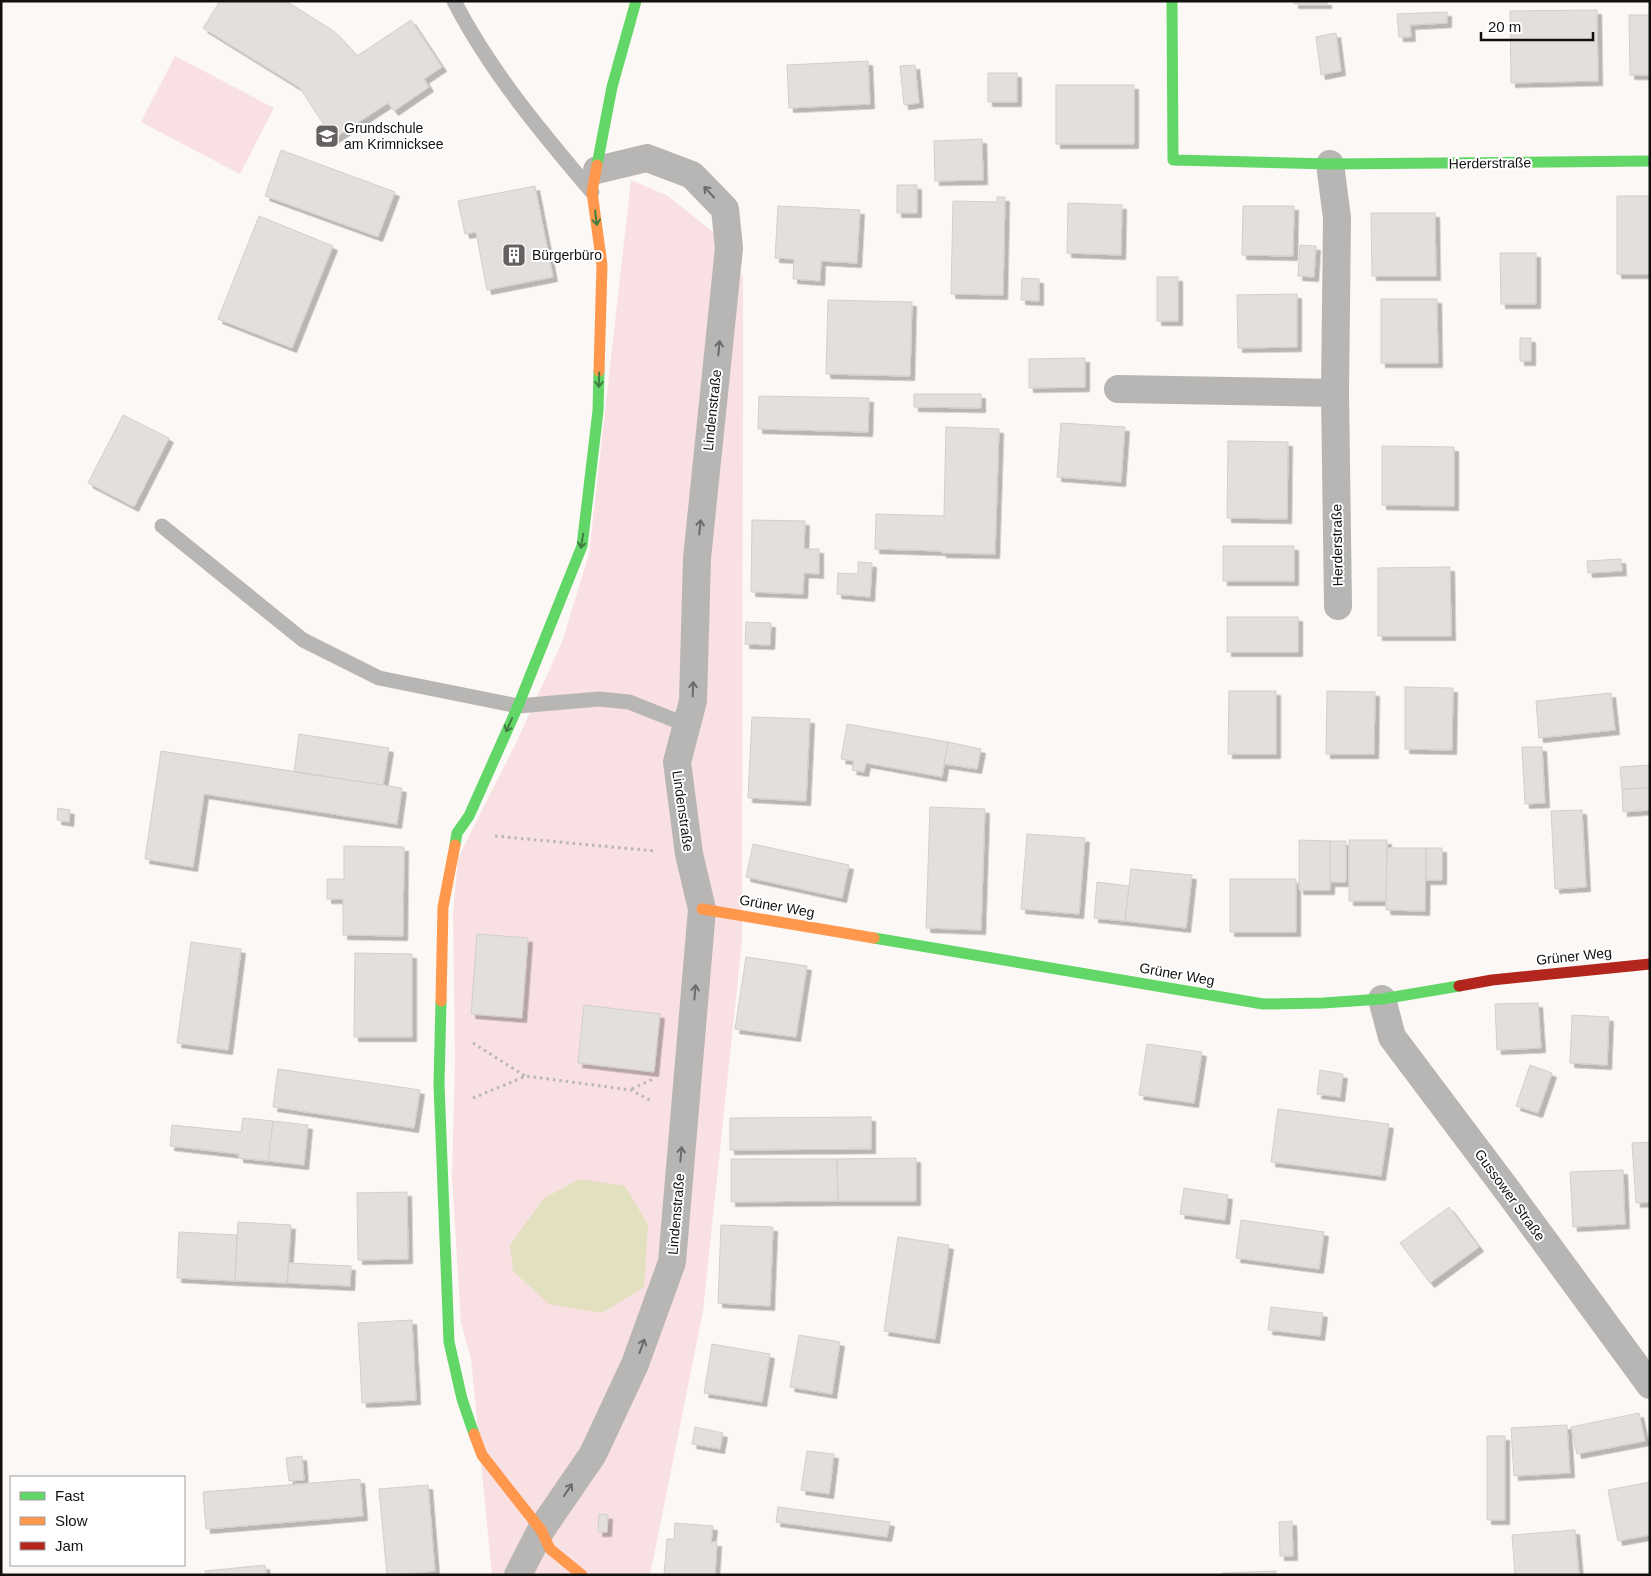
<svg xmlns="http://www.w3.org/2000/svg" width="1651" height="1576" font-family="Arial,sans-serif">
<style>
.green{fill:#f9e0e2}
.water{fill:#e2e0be}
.building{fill:#e2dfdd;stroke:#d2cfce;filter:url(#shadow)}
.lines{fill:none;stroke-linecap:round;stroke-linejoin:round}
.path{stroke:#b9b7b6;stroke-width:3;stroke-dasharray:2.5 4;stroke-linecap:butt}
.lane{stroke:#b7b6b4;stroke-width:15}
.street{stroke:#b7b6b4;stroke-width:28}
.fast{stroke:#63d668;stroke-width:11}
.slow{stroke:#ff974d;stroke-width:11}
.jam{stroke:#b3261e;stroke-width:11}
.oneway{stroke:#6d6b6a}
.oneway2{stroke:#3f7d40}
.labels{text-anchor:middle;stroke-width:4;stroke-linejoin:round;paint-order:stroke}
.poi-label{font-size:14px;fill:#12100f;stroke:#fff;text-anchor:start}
.street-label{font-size:14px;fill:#12100f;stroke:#fff}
</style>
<defs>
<filter id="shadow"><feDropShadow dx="4.5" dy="4.5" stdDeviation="0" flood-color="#0004"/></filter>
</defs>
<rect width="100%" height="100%" fill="#fbf8f5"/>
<path class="green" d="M 175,56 L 274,108 L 240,174 L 141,122 Z
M 631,180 L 668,196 L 713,232 L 743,277 L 742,941 L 703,1311 L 650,1575 L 492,1575 L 471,1359 L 461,1323 L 452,1178 L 455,1058 L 453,914 L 458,858 L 516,743 L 562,642 L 589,554 Z"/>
<path class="water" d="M 579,1179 L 625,1186 L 648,1225 L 644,1287 L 602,1313 L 549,1304 L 513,1271 L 510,1245 L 543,1199 Z"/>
<path class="building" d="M 220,1 L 286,1 L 335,32 L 357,56 L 411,20 L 442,67 L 424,79 L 429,87 L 394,111 L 388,103 L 333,139 L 300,88 L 203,28 Z
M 1294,1 L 1327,1 L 1327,4 L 1294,4 Z
M 1597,10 L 1598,81 L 1511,83 L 1510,11 Z
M 1447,12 L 1447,23 L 1410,25 L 1411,37 L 1399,37 L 1397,14 Z
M 1629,15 L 1650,15 L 1650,75 L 1630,75 Z
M 1336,33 L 1341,71 L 1321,75 L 1316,37 Z
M 868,61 L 870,104 L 789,108 L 787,65 Z
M 915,65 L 919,103 L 904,105 L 900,66 Z
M 988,73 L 1017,73 L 1017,102 L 988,102 Z
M 1056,85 L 1134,85 L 1134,144 L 1056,144 Z
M 982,139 L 983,180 L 935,181 L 934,141 Z
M 281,150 L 395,192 L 378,237 L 265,196 Z
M 897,185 L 917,185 L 917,213 L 897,213 Z
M 535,186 L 553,277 L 487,290 L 476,232 L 465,234 L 458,201 Z
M 1617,196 L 1650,196 L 1650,274 L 1617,274 Z
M 997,197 L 1005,197 L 1003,295 L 951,294 L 953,201 L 997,202 Z
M 1068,203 L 1122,205 L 1121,255 L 1067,253 Z
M 778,206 L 860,210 L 857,263 L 821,261 L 820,281 L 793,279 L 794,259 L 775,258 Z
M 1243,206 L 1294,206 L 1293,256 L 1242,255 Z
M 1371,213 L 1435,213 L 1436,276 L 1372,276 Z
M 259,216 L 333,246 L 292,348 L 218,319 Z
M 1300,245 L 1316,246 L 1314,277 L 1298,276 Z
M 1500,253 L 1536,253 L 1536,304 L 1501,304 Z
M 1157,277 L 1178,277 L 1178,321 L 1157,321 Z
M 1022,278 L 1039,279 L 1039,301 L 1021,300 Z
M 1297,294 L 1297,347 L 1238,348 L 1237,295 Z
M 1381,299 L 1437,299 L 1438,363 L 1381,363 Z
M 828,300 L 912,302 L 910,376 L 826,374 Z
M 1520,338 L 1531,338 L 1531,361 L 1520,361 Z
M 1085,358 L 1085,387 L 1029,388 L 1029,359 Z
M 914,394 L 981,394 L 981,408 L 914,407 Z
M 759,396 L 869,398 L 868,432 L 758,429 Z
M 123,415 L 169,438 L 134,507 L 88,483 Z
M 1061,423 L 1125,427 L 1121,482 L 1057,477 Z
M 946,427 L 999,429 L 995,554 L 942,553 L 942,551 L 875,549 L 876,514 L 944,516 Z
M 1228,441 L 1288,442 L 1287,519 L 1227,518 Z
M 1382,446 L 1454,447 L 1454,506 L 1382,505 Z
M 752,520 L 805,521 L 804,549 L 819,549 L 819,574 L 804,573 L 803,594 L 751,592 Z
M 1223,546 L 1294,546 L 1294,581 L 1223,581 Z
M 1621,559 L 1622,571 L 1588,573 L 1587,561 Z
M 858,562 L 872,563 L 870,597 L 837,594 L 838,573 L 858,574 Z
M 1450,567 L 1451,636 L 1378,636 L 1378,568 Z
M 1227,617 L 1298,617 L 1298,652 L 1227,652 Z
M 746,622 L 771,623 L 770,645 L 745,644 Z
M 1405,687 L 1453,688 L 1452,750 L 1405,749 Z
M 1229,691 L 1276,691 L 1276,754 L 1228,754 Z
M 1327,691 L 1375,692 L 1374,754 L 1326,754 Z
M 1611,693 L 1615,730 L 1539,738 L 1536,701 Z
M 752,717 L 810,719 L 806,801 L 748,798 Z
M 847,724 L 948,742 L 942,777 L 866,763 L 864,772 L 852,770 L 854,761 L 841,759 Z
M 299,734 L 389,748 L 383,785 L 294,772 Z
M 948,742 L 981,749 L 977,769 L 944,764 Z
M 1522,747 L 1542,747 L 1545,803 L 1525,804 Z
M 161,751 L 402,788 L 397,824 L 204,794 L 193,867 L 145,859 Z
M 1650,765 L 1650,788 L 1622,789 L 1620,767 Z
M 1650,788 L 1650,810 L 1623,812 L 1622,789 Z
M 930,807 L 985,809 L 981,930 L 926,928 Z
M 58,808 L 70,810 L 69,822 L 57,820 Z
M 1582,810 L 1586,887 L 1555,889 L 1551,811 Z
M 1027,834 L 1085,838 L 1079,914 L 1021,909 Z
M 1299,840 L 1330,841 L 1330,890 L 1299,890 Z
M 1349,840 L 1387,840 L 1386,901 L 1349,901 Z
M 1330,841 L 1346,841 L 1346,882 L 1330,882 Z
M 753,844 L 849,865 L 842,898 L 746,877 Z
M 344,846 L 404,847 L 403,936 L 343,935 L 343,899 L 327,899 L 327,879 L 344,879 Z
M 1387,848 L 1426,848 L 1425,911 L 1386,910 Z
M 1426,848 L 1442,848 L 1442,880 L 1426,880 Z
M 1131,869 L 1192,875 L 1186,928 L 1125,921 Z
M 1230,879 L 1296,879 L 1296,932 L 1230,932 Z
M 1097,882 L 1129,886 L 1125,921 L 1094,918 Z
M 477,934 L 528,938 L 522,1018 L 471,1014 Z
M 191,942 L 241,949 L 228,1050 L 177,1043 Z
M 355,953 L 412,954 L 412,1037 L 354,1037 Z
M 746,957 L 807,966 L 796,1037 L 735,1029 Z
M 1538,1003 L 1541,1048 L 1497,1050 L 1495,1004 Z
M 584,1005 L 660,1014 L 654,1072 L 578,1063 Z
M 1572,1015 L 1609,1017 L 1607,1065 L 1570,1063 Z
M 1147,1044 L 1202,1052 L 1194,1103 L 1139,1095 Z
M 1530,1065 L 1552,1073 L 1538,1113 L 1516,1106 Z
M 278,1069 L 420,1090 L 414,1128 L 273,1107 Z
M 1320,1070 L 1343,1074 L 1340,1097 L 1317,1094 Z
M 1278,1109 L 1389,1124 L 1381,1176 L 1271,1162 Z
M 871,1117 L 871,1149 L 730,1150 L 730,1118 Z
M 243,1118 L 273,1121 L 268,1161 L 239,1158 L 239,1154 L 170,1146 L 172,1125 L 241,1132 Z
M 273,1121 L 308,1125 L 304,1165 L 268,1161 Z
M 1650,1142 L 1650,1202 L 1636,1203 L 1632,1143 Z
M 916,1158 L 916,1201 L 838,1201 L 837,1159 Z
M 731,1159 L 837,1159 L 838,1201 L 731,1202 Z
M 1623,1170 L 1625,1224 L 1573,1227 L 1570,1172 Z
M 1184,1188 L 1228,1195 L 1225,1220 L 1180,1214 Z
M 407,1192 L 408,1259 L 358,1260 L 357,1193 Z
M 1449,1207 L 1479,1247 L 1430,1283 L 1400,1243 Z
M 1241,1220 L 1324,1232 L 1319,1269 L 1236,1258 Z
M 238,1222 L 291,1225 L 287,1283 L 235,1281 Z
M 721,1225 L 773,1227 L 770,1306 L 718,1303 Z
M 179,1232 L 237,1235 L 235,1281 L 177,1278 Z
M 898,1237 L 949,1245 L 935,1339 L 884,1331 Z
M 289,1263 L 351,1266 L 350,1286 L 287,1283 Z
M 1271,1307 L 1323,1313 L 1320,1336 L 1268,1330 Z
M 412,1320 L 416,1400 L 362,1403 L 358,1323 Z
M 799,1335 L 840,1342 L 832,1394 L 790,1387 Z
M 712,1344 L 770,1354 L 762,1402 L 704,1393 Z
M 1639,1413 L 1645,1441 L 1577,1454 L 1571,1427 Z
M 1567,1425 L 1570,1473 L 1514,1476 L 1511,1428 Z
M 695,1427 L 723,1433 L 720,1449 L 692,1444 Z
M 1487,1436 L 1505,1436 L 1505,1520 L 1487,1520 Z
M 807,1451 L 834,1454 L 829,1494 L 801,1490 Z
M 302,1456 L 304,1480 L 289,1481 L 286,1458 Z
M 360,1479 L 363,1516 L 206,1529 L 203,1492 Z
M 1650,1482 L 1650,1535 L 1618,1541 L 1608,1490 Z
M 428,1485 L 435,1571 L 387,1575 L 379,1489 Z
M 778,1507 L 890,1522 L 887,1537 L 776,1522 Z
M 599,1514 L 608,1515 L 607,1532 L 598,1532 Z
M 1292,1521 L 1293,1556 L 1280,1556 L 1279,1522 Z
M 675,1523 L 713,1526 L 711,1542 L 717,1542 L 715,1575 L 664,1575 L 667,1539 L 674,1539 Z
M 1575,1530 L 1579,1575 L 1515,1575 L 1512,1535 Z
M 265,1565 L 266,1575 L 206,1575 L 205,1571 Z
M 1276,1571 L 1276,1575 L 1222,1575 L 1222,1573 Z"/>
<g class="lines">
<path class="path" d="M 495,836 L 655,851
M 473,1043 L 525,1076
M 632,1089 L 655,1078
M 473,1098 L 526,1076 L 631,1090 L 653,1102"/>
<path class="lane" d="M 454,1 C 490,71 542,133 592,192
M 162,526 L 303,640 L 379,678 L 518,706 L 599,699 L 629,702 L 687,725"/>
<path class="street" d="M 1330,164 L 1337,218 L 1335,393 L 1338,606
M 1118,389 L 1335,393
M 1382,999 L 1392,1037 L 1510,1194 L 1650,1385
M 518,1575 L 541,1530 L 593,1454 L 635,1364 L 672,1262 L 702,909 L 689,854 L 677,762 L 693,701 L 697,558 L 729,248 L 725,209 L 692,175 L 647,158 L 597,170"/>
<path class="fast" d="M 1172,1 L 1173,160 L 1330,164 L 1650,161
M 597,165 L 612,87 L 636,1
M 455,845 L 457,833 L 469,816 L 518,706 L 582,546 L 598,411 L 599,371
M 874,938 L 1263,1004 L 1323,1003 L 1382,999 L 1459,986
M 441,1001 L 439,1084 L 449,1342 L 462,1399 L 474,1434"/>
<path class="slow" d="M 597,165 L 592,192 L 602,265 L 599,371
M 702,909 L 874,938
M 441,1001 L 443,907 L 455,845
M 474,1434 L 482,1455 L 541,1530 L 550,1549 L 582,1575"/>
<path class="jam" d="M 1459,986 L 1492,980 L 1650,964"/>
</g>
<defs><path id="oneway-shaft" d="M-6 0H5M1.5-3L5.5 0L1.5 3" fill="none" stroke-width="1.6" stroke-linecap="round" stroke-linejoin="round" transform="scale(1.25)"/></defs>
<g class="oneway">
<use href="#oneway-shaft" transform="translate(709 192) rotate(-133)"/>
<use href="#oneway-shaft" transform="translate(719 348) rotate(-84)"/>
<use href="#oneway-shaft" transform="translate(700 527) rotate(-84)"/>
<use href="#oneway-shaft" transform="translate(693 689) rotate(-88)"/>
<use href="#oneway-shaft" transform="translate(695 992) rotate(-85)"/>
<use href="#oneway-shaft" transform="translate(681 1154) rotate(-85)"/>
<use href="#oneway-shaft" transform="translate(642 1346) rotate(-70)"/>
<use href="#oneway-shaft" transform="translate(568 1490) rotate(-56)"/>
</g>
<g class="oneway2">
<use href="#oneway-shaft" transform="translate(596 218) rotate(83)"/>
<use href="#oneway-shaft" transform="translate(599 380) rotate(92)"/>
<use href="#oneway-shaft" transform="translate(582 541) rotate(100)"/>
<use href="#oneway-shaft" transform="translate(509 725) rotate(114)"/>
</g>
<defs>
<g id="school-square" transform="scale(1.25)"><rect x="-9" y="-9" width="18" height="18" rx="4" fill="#646160" stroke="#fff"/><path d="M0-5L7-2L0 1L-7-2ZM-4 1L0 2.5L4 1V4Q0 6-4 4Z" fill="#fff"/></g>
<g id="building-square" transform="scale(1.25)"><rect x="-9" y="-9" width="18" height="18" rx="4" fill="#646160" stroke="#fff"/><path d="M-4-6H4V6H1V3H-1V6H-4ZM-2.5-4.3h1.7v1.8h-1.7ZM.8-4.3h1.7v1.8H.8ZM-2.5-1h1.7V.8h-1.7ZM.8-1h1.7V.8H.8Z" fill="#fff"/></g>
</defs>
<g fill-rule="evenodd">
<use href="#school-square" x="327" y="136"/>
<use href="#building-square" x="514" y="255"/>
</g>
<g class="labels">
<g class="poi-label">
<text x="344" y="133">Grundschule<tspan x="344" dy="16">am Krimnicksee</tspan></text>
<text x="532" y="260">Bürgerbüro</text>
</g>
<g class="street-label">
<text transform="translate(1490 163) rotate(-1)" y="5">Herderstraße</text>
<text transform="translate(712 410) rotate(-84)" y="5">Lindenstraße</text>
<text transform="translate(1337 545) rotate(-91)" y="5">Herderstraße</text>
<text transform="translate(683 811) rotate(82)" y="5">Lindenstraße</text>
<text transform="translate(777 906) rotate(10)" y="5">Grüner Weg</text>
<text transform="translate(1574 956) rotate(-6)" y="5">Grüner Weg</text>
<text transform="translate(1177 974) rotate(10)" y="5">Grüner Weg</text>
<text transform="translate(1510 1195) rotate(54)" y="5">Gussower Straße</text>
<text transform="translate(676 1214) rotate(-85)" y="5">Lindenstraße</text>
</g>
</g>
<rect width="1651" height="1576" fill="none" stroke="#12100f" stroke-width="5"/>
<rect x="10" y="1476" width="175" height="90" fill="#ffffff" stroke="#a09f9f"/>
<rect x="20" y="1492" width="25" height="8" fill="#63d668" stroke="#a09f9f"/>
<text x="55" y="1501" font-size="15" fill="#12100f">Fast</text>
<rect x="20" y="1517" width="25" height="8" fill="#ff974d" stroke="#a09f9f"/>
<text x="55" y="1526" font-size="15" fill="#12100f">Slow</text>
<rect x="20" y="1542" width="25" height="8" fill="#b3261e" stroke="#a09f9f"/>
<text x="55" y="1551" font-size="15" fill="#12100f">Jam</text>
<path d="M1481 32v8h112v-8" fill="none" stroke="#12100f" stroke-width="2.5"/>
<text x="1488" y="32" font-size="15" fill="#12100f" stroke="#ffffff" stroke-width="4" paint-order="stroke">20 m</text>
</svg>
